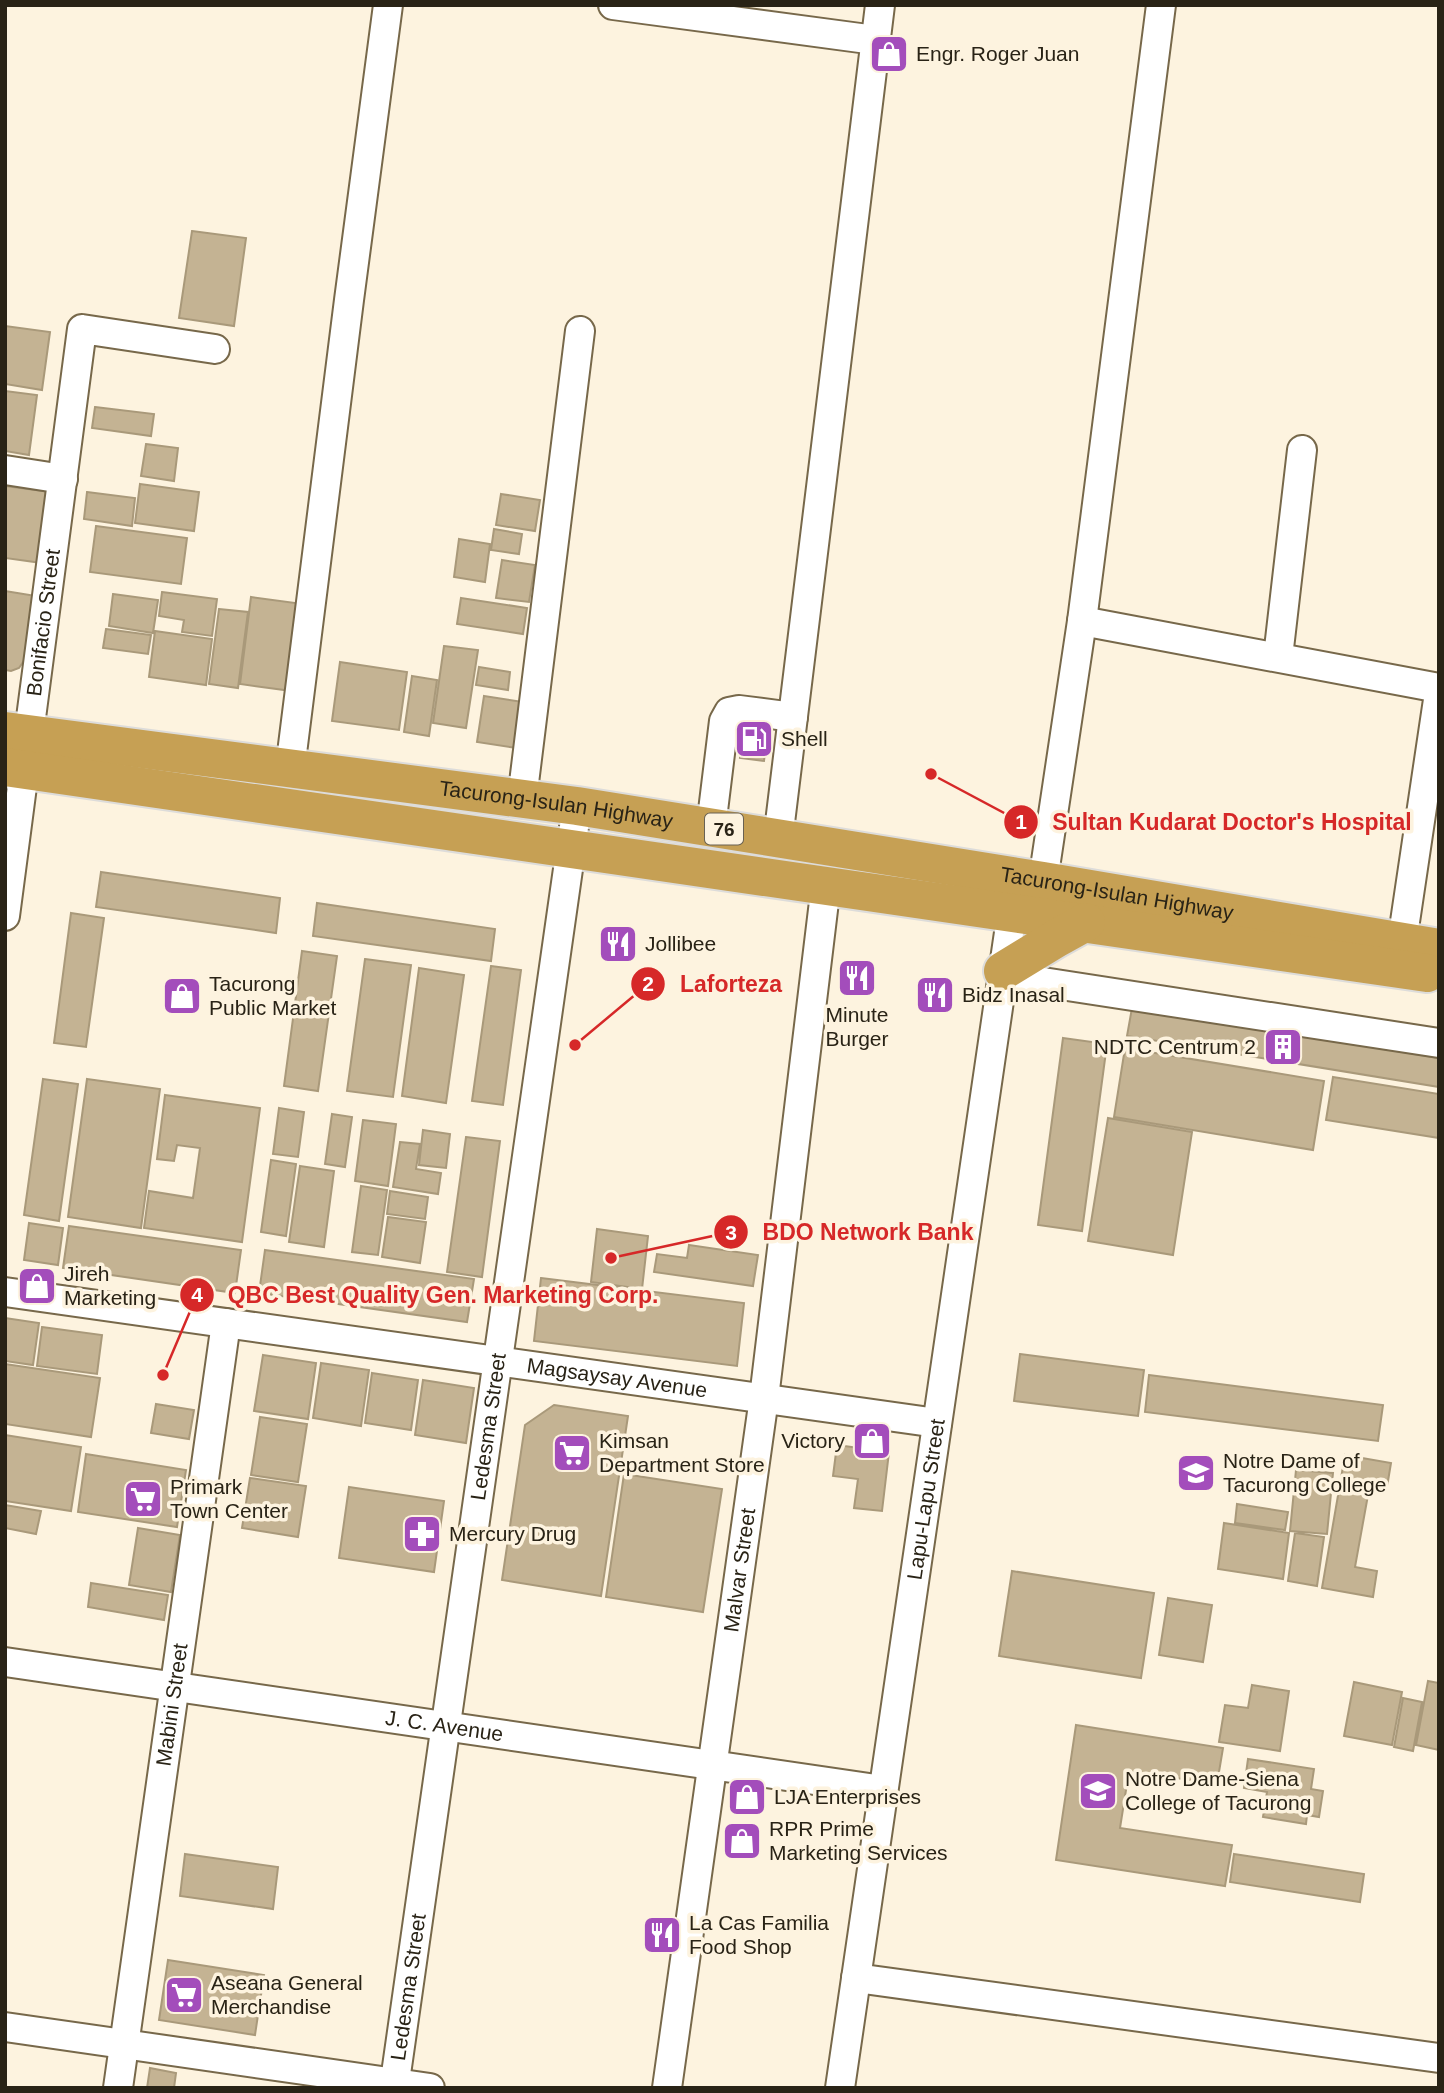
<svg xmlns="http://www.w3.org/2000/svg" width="1444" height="2093" font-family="Arial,sans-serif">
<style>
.building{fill:#c4b393;stroke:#a9997a;stroke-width:2}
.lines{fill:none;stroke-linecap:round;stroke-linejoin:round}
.minor-casing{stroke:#77684a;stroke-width:32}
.highway-casing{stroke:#dddcda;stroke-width:42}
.minor{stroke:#fff;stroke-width:28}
.highway{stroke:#c6a054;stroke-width:38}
.labels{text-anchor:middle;stroke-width:7;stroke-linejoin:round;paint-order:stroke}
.shield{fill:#fdf3df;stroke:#696152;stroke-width:2}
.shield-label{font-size:19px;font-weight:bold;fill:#292316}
.poi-label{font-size:21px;fill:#292316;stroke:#fdf3df;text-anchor:start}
.street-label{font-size:21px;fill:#292316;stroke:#fdf3df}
.leader{fill:none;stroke:#d62828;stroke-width:2.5}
.callout-dot{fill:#d62828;stroke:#fdf3df;stroke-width:2.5}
.mark-label{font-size:21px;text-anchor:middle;font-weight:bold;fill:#fff}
.callout-label{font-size:23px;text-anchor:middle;font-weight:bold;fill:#d62828;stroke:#fdf3df;stroke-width:7;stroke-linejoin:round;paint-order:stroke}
</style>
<rect width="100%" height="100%" fill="#fdf3df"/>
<path class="building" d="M 192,231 L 246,238 L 234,326 L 179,318 Z
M 5,326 L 50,332 L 42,390 L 5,384 Z
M 5,391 L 37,395 L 29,455 L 5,451 Z
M 95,407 L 154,414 L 151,436 L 92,428 Z
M 146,444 L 178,448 L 174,481 L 141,476 Z
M 140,484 L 199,492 L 194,531 L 135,523 Z
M 5,486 L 51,492 L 42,563 L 5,558 Z
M 87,492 L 135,498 L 132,526 L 84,519 Z
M 501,494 L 540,500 L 535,531 L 496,525 Z
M 96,526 L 187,538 L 181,584 L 90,572 Z
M 494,529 L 522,534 L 519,554 L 491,550 Z
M 459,539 L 490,544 L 485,582 L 454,577 Z
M 502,560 L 535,565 L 529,602 L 496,598 Z
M 5,591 L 36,596 L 25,659 L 19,668 L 11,671 L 5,670 Z
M 162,592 L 217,599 L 212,636 L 182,632 L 184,620 L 159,616 Z
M 113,594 L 158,600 L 153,633 L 109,626 Z
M 251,597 L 303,604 L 292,691 L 240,684 Z
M 461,598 L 527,608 L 523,634 L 457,624 Z
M 219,609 L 248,612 L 238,688 L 209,684 Z
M 106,629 L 151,635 L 148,654 L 103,648 Z
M 155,631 L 212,639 L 206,685 L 149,677 Z
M 444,646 L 478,650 L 466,728 L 433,723 Z
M 340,662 L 407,672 L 399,730 L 332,721 Z
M 479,667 L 510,672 L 508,690 L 476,685 Z
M 412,676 L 437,680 L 429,736 L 404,732 Z
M 484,696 L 523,702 L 517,748 L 477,742 Z
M 745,716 L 769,720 L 764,761 L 740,758 Z
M 101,872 L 280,898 L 276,933 L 96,907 Z
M 317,903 L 495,929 L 491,961 L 313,936 Z
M 71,913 L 104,918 L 86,1047 L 54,1043 Z
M 302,951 L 337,956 L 318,1091 L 284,1086 Z
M 365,959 L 411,965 L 393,1097 L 347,1091 Z
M 491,966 L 521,970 L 503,1105 L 472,1101 Z
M 419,968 L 464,975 L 446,1103 L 402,1096 Z
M 1132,1008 L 1439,1058 L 1439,1087 L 1127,1036 Z
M 1063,1038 L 1107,1044 L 1082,1231 L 1038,1225 Z
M 1125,1048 L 1324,1081 L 1313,1150 L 1114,1117 Z
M 1333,1077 L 1439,1094 L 1439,1138 L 1326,1120 Z
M 43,1079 L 78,1084 L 59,1221 L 24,1215 Z
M 87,1079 L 160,1089 L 141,1228 L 68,1217 Z
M 165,1095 L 260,1108 L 242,1242 L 144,1228 L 149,1191 L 193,1198 L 200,1148 L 177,1145 L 174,1161 L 157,1159 Z
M 279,1108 L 304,1112 L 298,1157 L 273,1154 Z
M 332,1114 L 352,1117 L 345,1167 L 325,1164 Z
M 1108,1118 L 1192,1132 L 1173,1255 L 1088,1241 Z
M 363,1120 L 396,1124 L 388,1186 L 355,1181 Z
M 423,1130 L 450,1134 L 446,1168 L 419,1165 Z
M 466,1137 L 500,1141 L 482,1277 L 447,1272 Z
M 400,1142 L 420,1144 L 416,1169 L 441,1173 L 438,1194 L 393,1187 Z
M 271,1160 L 296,1164 L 286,1236 L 261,1232 Z
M 300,1166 L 334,1171 L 324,1247 L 289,1242 Z
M 361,1186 L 387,1190 L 378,1255 L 352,1252 Z
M 390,1191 L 428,1197 L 425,1219 L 387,1214 Z
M 388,1217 L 426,1222 L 420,1263 L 382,1257 Z
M 29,1223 L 63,1228 L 58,1265 L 24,1260 Z
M 69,1226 L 241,1250 L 235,1293 L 63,1268 Z
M 597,1229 L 648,1236 L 642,1289 L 591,1282 Z
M 689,1245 L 758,1255 L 753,1286 L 654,1272 L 657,1254 L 687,1258 Z
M 265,1250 L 474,1279 L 467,1322 L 259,1293 Z
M 541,1278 L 744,1303 L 737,1366 L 534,1341 Z
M 5,1318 L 39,1323 L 33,1365 L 5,1361 Z
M 42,1327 L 102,1335 L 97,1374 L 37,1366 Z
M 1020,1354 L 1144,1370 L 1138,1416 L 1014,1401 Z
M 263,1355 L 316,1363 L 308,1419 L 254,1411 Z
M 321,1363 L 369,1370 L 361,1426 L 313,1418 Z
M 5,1364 L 100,1378 L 91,1437 L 5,1424 Z
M 372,1373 L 418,1380 L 411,1430 L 365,1423 Z
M 1149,1375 L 1383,1405 L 1378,1441 L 1145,1412 Z
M 423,1380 L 474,1388 L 466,1443 L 415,1435 Z
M 156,1404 L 194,1410 L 189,1439 L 151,1433 Z
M 554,1405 L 628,1416 L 601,1596 L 502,1580 L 525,1425 Z
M 260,1417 L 307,1424 L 298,1482 L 251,1475 Z
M 5,1435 L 81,1447 L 71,1511 L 5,1501 Z
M 837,1445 L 889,1452 L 882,1511 L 854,1508 L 858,1479 L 833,1476 Z
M 86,1454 L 186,1470 L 177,1527 L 78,1512 Z
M 1345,1455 L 1391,1463 L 1387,1487 L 1370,1484 L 1355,1567 L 1377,1571 L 1373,1597 L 1322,1588 Z
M 1296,1470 L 1333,1473 L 1327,1534 L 1290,1531 Z
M 624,1474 L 722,1489 L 703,1612 L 606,1597 Z
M 250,1478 L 306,1486 L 298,1537 L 242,1528 Z
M 349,1487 L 444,1501 L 434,1572 L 339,1558 Z
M 1237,1504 L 1288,1512 L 1285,1530 L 1235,1523 Z
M 5,1505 L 41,1511 L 36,1534 L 5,1528 Z
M 1224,1523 L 1289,1533 L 1283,1579 L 1218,1569 Z
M 138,1528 L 180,1535 L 171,1592 L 129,1585 Z
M 1295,1533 L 1324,1537 L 1317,1586 L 1288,1581 Z
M 1012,1571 L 1154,1593 L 1141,1678 L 999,1656 Z
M 91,1583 L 168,1595 L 164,1620 L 88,1607 Z
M 1168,1598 L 1212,1605 L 1203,1662 L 1159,1655 Z
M 1428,1681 L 1439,1683 L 1439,1750 L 1416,1745 Z
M 1354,1682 L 1402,1692 L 1392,1745 L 1344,1736 Z
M 1252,1685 L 1289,1691 L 1280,1751 L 1219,1742 L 1225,1705 L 1248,1708 Z
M 1403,1698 L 1422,1702 L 1413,1751 L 1394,1747 Z
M 1076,1725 L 1223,1748 L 1217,1784 L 1129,1771 L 1120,1828 L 1232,1845 L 1225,1886 L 1056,1860 Z
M 1248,1759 L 1314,1769 L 1311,1789 L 1323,1791 L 1319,1817 L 1307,1815 L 1306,1824 L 1263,1817 L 1267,1792 L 1244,1788 Z
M 185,1854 L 278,1867 L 273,1909 L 180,1896 Z
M 1234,1854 L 1364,1874 L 1360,1902 L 1230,1882 Z
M 168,1960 L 264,1975 L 255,2035 L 159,2020 Z
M 150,2068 L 176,2073 L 174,2088 L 147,2088 Z"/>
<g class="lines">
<g class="minor-casing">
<g id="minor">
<path d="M 613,5 L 875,40"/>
<path d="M 5,470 L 63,479"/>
<path d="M 1082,621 L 1439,688"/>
<path d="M 1278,657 L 1302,450"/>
<path d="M 290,769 L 349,300 L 388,5"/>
<path d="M 522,799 L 580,331"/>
<path d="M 711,827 L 724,721 L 729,712 L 739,710 L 793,717"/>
<path d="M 778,839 L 880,5"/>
<path d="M 1043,881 L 1082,621 L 1161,5"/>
<path id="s1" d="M 5,916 L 82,329 L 215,349"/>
<path d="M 1402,942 L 1439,693"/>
<path d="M 1003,976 L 1439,1043"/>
<path id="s2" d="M 5,1292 L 937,1423"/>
<path id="s3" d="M 5,1662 L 883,1790"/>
<path d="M 856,1978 L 1439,2058"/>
<path d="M 5,2027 L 430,2088"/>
<path id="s4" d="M 118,2088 L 226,1323"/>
<path id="s5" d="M 394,2088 L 577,806"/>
<path id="s6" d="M 667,2088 L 764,1398 L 826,885"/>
<path id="s7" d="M 840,2088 L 1012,912"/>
</g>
</g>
<g class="highway-casing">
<g id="highway">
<path id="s8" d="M 5,731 L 577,806 L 1043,881 L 1439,948"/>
<path d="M 5,767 L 1427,973"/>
<path d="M 1003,971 L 1057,938 L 1086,922"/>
</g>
</g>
<use href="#minor" class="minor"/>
<use href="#highway" class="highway"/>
</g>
<defs>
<g id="shop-square" transform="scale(2.0125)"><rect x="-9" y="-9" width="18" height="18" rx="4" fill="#a34dbb" stroke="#fdf3df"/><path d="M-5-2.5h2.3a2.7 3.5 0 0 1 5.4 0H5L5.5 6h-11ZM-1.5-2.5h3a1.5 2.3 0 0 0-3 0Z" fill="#fff"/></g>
<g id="fuel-square" transform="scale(2.0125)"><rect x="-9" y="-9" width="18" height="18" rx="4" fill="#a34dbb" stroke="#fdf3df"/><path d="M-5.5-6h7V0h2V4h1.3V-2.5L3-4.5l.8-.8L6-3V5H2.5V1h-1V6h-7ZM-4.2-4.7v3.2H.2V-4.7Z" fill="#fff"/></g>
<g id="restaurant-square" transform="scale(2.0125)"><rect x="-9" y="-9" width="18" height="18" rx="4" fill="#a34dbb" stroke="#fdf3df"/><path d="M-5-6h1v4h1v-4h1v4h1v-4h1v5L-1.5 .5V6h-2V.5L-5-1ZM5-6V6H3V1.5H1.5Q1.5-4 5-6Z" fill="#fff"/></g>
<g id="building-square" transform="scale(2.0125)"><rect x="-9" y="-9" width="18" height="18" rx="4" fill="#a34dbb" stroke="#fdf3df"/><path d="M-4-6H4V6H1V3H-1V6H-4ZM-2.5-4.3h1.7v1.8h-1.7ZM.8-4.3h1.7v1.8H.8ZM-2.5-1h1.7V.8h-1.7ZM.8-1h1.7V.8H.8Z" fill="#fff"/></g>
<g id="supermarket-square" transform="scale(2.0125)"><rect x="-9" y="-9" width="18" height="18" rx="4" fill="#a34dbb" stroke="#fdf3df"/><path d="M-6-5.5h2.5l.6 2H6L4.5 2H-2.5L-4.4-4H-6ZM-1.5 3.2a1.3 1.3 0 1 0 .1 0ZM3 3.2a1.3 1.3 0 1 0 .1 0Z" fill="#fff"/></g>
<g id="university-square" transform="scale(2.0125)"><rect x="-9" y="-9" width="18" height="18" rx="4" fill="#a34dbb" stroke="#fdf3df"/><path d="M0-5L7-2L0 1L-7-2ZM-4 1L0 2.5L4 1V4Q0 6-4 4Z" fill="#fff"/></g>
<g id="pharmacy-square" transform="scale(2.0125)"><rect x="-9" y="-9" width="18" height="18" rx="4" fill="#a34dbb" stroke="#fdf3df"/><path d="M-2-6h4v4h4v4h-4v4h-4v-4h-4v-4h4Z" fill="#fff"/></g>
<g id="school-square" transform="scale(2.0125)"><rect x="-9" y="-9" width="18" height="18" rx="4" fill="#a34dbb" stroke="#fdf3df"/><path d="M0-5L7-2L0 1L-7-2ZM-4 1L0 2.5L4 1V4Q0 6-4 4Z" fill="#fff"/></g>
</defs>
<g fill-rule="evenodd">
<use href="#shop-square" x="889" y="54"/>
<use href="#fuel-square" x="754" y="739"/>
<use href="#restaurant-square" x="618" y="944"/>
<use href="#restaurant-square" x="857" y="978"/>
<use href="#restaurant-square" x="935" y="995"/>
<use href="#shop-square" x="182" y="996"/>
<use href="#building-square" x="1283" y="1047"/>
<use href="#shop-square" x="37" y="1286"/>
<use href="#shop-square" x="872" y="1441"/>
<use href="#supermarket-square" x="572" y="1453"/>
<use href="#university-square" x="1196" y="1473"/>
<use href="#supermarket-square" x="143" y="1499"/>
<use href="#pharmacy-square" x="422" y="1534"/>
<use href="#school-square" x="1098" y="1791"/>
<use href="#shop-square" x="747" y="1797"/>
<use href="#shop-square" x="742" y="1841"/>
<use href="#restaurant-square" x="662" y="1935"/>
<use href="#supermarket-square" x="184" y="1995"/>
</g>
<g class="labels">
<rect class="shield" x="705" y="813.5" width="38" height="31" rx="5"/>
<g class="shield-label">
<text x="724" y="836">76</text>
</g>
<g class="poi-label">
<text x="916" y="61">Engr. Roger Juan</text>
<text x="781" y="746">Shell</text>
<text x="645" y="951">Jollibee</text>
<text x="209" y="991">Tacurong<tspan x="209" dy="24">Public Market</tspan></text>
<text x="962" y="1002">Bidz Inasal</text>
<text x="857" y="1022" text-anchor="middle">Minute<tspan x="857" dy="24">Burger</tspan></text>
<text x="1256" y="1054" text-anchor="end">NDTC Centrum 2</text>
<text x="64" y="1281">Jireh<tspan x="64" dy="24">Marketing</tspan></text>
<text x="599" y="1448">Kimsan<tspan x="599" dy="24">Department Store</tspan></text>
<text x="845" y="1448" text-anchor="end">Victory</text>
<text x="1223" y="1468">Notre Dame of<tspan x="1223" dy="24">Tacurong College</tspan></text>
<text x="170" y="1494">Primark<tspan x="170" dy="24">Town Center</tspan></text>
<text x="449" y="1541">Mercury Drug</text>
<text x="1125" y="1786">Notre Dame-Siena<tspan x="1125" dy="24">College of Tacurong</tspan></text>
<text x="774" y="1804">LJA Enterprises</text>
<text x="769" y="1836">RPR Prime<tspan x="769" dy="24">Marketing Services</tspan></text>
<text x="689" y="1930">La Cas Familia<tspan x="689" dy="24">Food Shop</tspan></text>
<text x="211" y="1990">Aseana General<tspan x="211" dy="24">Merchandise</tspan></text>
</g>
<g class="street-label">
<text dy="7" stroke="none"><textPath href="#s1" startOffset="296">Bonifacio Street</textPath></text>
<text dy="7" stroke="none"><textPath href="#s8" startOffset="556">Tacurong-Isulan Highway</textPath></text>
<text dy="7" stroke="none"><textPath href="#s8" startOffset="1124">Tacurong-Isulan Highway</textPath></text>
<text dy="7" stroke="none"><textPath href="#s2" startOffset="618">Magsaysay Avenue</textPath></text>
<text dy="7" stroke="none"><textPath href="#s5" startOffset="668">Ledesma Street</textPath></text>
<text dy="7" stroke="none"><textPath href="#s7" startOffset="595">Lapu-Lapu Street</textPath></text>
<text dy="7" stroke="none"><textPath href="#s6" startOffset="523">Malvar Street</textPath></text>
<text dy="7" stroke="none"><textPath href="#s4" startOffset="387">Mabini Street</textPath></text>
<text dy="7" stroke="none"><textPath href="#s3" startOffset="444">J. C. Avenue</textPath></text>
<text dy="7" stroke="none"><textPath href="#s5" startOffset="102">Ledesma Street</textPath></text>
</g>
</g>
<path class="leader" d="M931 774L1021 822M575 1045L648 984M611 1258L731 1232M163 1375L197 1295"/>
<g class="callout-dot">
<circle cx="931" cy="774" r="7"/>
<circle cx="575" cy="1045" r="7"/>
<circle cx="611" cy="1258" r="7"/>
<circle cx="163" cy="1375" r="7"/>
<circle cx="1021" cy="822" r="18"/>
<circle cx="648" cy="984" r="18"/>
<circle cx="731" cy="1232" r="18"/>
<circle cx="197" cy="1295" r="18"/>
</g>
<g class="mark-label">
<text x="1021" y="829">1</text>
<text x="648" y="991">2</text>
<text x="731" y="1240">3</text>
<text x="197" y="1302">4</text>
</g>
<g class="callout-label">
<text x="1232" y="830">Sultan Kudarat Doctor's Hospital</text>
<text x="731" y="992">Laforteza</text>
<text x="868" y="1240">BDO Network Bank</text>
<text x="443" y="1303">QBC Best Quality Gen. Marketing Corp.</text>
</g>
<rect width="1444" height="2093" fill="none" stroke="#292316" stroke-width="14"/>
</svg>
